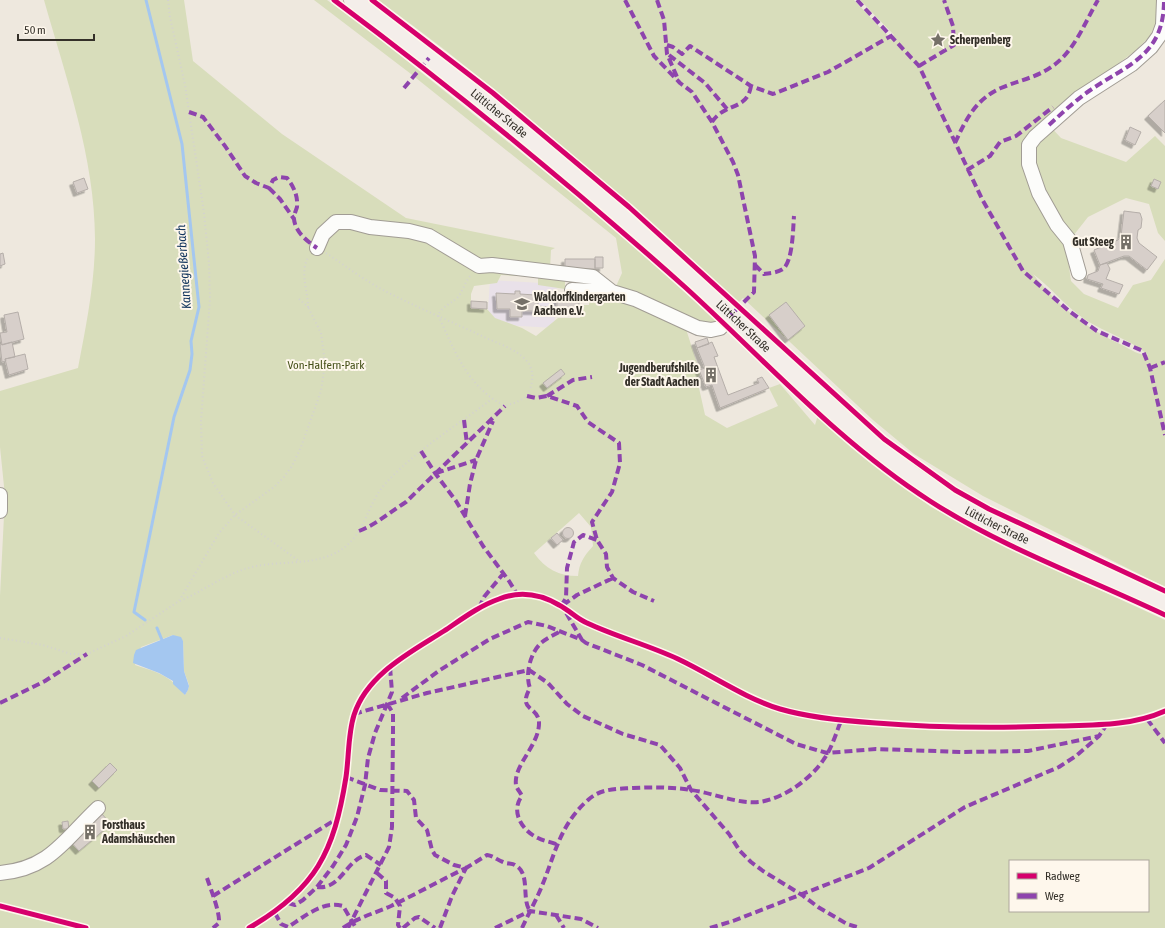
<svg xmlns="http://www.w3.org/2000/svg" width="1165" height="928" font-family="'Asap Condensed',sans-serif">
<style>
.education{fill:#e9e1e9}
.green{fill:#d8ddbb;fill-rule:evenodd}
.water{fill:#a4c7f0}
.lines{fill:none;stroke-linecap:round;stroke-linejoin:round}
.stream{stroke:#a4c7f0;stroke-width:3}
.building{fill:#d7cfca;stroke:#b5aea9;filter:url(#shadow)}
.minor-casing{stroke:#a19c94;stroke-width:16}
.major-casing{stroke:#c1b5ac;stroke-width:20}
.path{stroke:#d4d2d0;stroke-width:2;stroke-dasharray:1 3;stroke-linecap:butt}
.minor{stroke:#fcfcfa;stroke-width:14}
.major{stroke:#f4eeea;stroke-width:18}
.quiet{stroke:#8e44ad;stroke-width:4;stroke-dasharray:8 4;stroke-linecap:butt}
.cycleway-casing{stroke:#fef7ec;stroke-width:8}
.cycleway{stroke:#d6006c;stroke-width:5}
.labels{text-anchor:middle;stroke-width:4;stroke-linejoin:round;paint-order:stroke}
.poi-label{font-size:12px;font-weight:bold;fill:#343029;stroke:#fef7ec;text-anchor:start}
.street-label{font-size:12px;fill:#343029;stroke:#fef7ec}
.park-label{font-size:12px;fill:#47521a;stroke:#fef7ec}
.water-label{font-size:13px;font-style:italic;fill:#13365e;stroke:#fef7ec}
</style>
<defs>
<filter id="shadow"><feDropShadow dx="-3.5" dy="3.5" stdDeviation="0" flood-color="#0004"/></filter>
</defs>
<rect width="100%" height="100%" fill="#eee8de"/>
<path class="education" d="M 490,280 L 557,284 L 554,328 L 487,324 Z"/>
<path class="green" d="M 44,0 L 184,0 L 193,61 L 282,134 L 406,218 L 555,248 L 551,250 L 550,269 L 565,269 L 565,289 L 538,285 L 538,277 L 501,275 L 497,283 L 474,286 L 471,294 L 471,308 L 487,309 L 495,318 L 522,328 L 536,336 L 558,318 L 580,318 L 583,305 L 589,305 L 590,293 L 613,293 L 622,273 L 616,238 L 411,74 L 314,0 L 327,0 L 366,28 L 590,208 L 726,329 L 686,329 L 700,373 L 697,379 L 705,415 L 727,428 L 778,406 L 769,388 L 780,384 L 815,425 L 818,415 L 869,461 L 931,507 L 1013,550 L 1165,620 L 1165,928 L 0,928 L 0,596 L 5,496 L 0,447 L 0,391 L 78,368 C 86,326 95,283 95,239 C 95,158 66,78 44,0 ZM 579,513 L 591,527 L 593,546 C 584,556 579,563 578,576 C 559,576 545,569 534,553 ZM 173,635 L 183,641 L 184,671 L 189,685 L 188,690 L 185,695 C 168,674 159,673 135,665 L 141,647 ZM 1010,861 L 1148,861 L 1148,911 L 1010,911 Z
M 378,0 L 854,0 L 890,38 L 894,35 L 860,0 L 1160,0 L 1157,22 L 1149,37 L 1135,51 L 1044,120 L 1061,138 L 1126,162 L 1155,136 L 1165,146 L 1165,241 L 1158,233 L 1149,204 L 1126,198 L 1088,217 L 1066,245 L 1071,281 L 1084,294 L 1118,308 L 1133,285 L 1151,280 L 1165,259 L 1165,587 L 983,496 L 914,454 L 873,420 L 743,298 L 738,303 C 622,198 506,92 378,0 ZM 1033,274 C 1049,286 1063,303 1079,315 C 1099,331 1131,339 1148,355 C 1139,355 1131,350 1122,345 C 1086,328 1058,306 1033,274 Z"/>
<path class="water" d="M 173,635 L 181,637 L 183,641 L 184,671 L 189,686 L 188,690 L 185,695 L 173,684 L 173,681 L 159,673 L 133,663 L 134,655 L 136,650 Z"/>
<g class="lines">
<path class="stream" d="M 145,620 L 134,612 L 174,417 L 190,370 L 192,354 L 191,341 L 199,307 L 182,144 L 146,0
M 157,628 L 162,640"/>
</g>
<path class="building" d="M 1165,100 L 1165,133 L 1148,116 Z
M 1130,127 L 1141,132 L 1135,145 L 1125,140 Z
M 84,178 L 88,189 L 77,193 L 73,182 Z
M 1154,179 L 1161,182 L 1158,189 L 1151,186 Z
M 1124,211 L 1140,213 L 1142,219 L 1141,228 L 1138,230 L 1137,238 L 1139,243 L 1157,257 L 1147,270 L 1129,256 L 1124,256 L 1100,265 L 1094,250 L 1118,240 L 1121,236 Z
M 3,253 L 5,264 L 0,266 L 0,254 Z
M 595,257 L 603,257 L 603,268 L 595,268 Z
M 565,259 L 595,259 L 595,269 L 565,269 Z
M 1107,263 L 1110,269 L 1106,279 L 1123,285 L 1119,294 L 1101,288 L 1103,284 L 1087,279 L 1088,275 L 1098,271 L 1100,265 Z
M 515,291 L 520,291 L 520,294 L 535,295 L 536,292 L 540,292 L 542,295 L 538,299 L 538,306 L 548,307 L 547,311 L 522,311 L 522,317 L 510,317 L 510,309 L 497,309 L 496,293 L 515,294 Z
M 557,296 L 575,296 L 575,302 L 579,302 L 579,308 L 557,308 Z
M 471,301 L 487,302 L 487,309 L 471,308 Z
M 786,302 L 805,326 L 788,340 L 769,315 Z
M 18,312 L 24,339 L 2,345 L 0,333 L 7,332 L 4,315 Z
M 707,338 L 709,344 L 697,348 L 695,342 Z
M 12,342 L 15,357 L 5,359 L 6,361 L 2,362 L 0,345 Z
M 712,342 L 718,356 L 714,357 L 728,395 L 759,383 L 757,379 L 762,377 L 769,388 L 720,408 L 712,385 L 706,387 L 699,370 L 705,368 L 697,348 Z
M 25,354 L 28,369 L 9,375 L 5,359 Z
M 561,369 L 565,374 L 547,388 L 543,383 Z
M562.5 533a5.5 5.5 0 1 1 11 0a5.5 5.5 0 1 1-11 0Z
M 557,533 L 563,540 L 557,545 L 551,538 Z
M 110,763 L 117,770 L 99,788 L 92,781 Z
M 101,813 L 111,824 L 79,851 L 70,841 Z
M 68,821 L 69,829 L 63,829 L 62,822 Z"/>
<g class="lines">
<g class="minor-casing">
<path id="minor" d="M 317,248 L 323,234 L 336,222 L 351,222 L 370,227 L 409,231 L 429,236 L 479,266 L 492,265 L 593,277 L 612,292 L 635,299 L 698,328 L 711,330 L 720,328 L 731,315
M 1079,273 L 1070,241 L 1057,225 L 1039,193 L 1029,164 L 1029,145 L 1035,137 L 1079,98 L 1132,64 L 1151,47 L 1159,36 L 1163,25 L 1164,0
M 572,290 L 612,292
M 0,495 L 0,511
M 0,873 C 50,869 65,839 98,808"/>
</g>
<g class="major-casing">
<g id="major">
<path id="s1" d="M 353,0 C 476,90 591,188 704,290 C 780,358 850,434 935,491 C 972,515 1013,534 1053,552 C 1091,569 1128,586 1165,603"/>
</g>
</g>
<path class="path" d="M 168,0 L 170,17 L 185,85 L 204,213 L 209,263 L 210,299 L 201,421 L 202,456 L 213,483 L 235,515 L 299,561
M 326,253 C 347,267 368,283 391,294 C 421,309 452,322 482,336 C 498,344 519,349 529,364 C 535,375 532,386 527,396 L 517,402 L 505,406 C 467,387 455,351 438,315 C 444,305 449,305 457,298 C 463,292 465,281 471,275
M 299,299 L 308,307 C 308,291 299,271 309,256
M 180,601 C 203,591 224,575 248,568 C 279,559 318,568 345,547 C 366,530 368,503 385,484 C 416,450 456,426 492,399
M 0,638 L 43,645 L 71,654 L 87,654 L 126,636 L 179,601 L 219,533 L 235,515 L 274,487 L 284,477 L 292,466 L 301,447 L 321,391 L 325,363 L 321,333 L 308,307"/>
<use href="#minor" class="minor"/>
<use href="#major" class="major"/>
<path class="quiet" d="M 625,0 L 654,56 L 680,83 L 692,92 L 712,122 L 733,162 L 738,175 L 755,256 L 754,292 L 731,315
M 657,0 L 664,20 L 667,54 L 677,77
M 857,0 L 919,66 L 982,199 L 1023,271 L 1069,311 L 1097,331 L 1143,351 L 1150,368 L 1165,435
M 667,45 L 673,47 L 682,54 L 690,46 L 751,86 L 773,94 L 828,72 L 891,36
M 669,55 L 705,83 L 727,109
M 919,66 L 954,45 L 953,26 L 944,0
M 404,88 L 429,58
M 189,112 L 203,117 L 225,146 L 245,176 L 256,183 L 269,188 L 273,180 L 279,177 L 287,178 C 294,187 298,196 297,207 C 296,211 293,216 294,219 C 295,232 308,242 317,248
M 712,122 C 725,102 747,111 751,86
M 1049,125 C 1062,113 1075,101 1089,91 C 1128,64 1164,56 1164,0
M 955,143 C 966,119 976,99 1001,88 C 1019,80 1037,78 1054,65 C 1075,50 1085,22 1098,0
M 967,170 L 990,156 L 1000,142 L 1016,136 L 1053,107
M 269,188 L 280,199 L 294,219
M 755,265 L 764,274 C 770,273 777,273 783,269 C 793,261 793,228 794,216
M 1150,368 L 1165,362
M 527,396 L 536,398 L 547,396 L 577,406 L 588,422 L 619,443 L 620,463 L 612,492 L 592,522 L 597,540 L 606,554 L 607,567 L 613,578 L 633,592 L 654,601
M 547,396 L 573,380 L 592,377
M 464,420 L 467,444
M 421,451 L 435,473 L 456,501 L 483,546 L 509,581 L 517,594
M 436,473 L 476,460
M 465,516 L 470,484 L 476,460 L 493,421
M 359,531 C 377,524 390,512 406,502 L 505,406
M 563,605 L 577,595 L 613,578
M 561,606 L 566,598 L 567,568 L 574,542 L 583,535 L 597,540
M 479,608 L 484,597 L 503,574
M 582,640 L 586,643 L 642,665 L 796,744 L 827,753 L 876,749 L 962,752 L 1028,751 L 1099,736
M 402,698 L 440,670 L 490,639 L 528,622 L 547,626 L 582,640 L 565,611
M 0,703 L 45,681 L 87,654
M 354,714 L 427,693 L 529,670 L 548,683 L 567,704 L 583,716 L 623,734 L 660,745 L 680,768 L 691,790 L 729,834 L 740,851 L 751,862 L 763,871 L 802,895 L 818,907 L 847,924 L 860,928
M 1147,719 L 1165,743
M 346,777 L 380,790 L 407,791 L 414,800 L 416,818 L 427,830 L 432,850 L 435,855 L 454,865 L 466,868 L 487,855 C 494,856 497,860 503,862 C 507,864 512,863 515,865 C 531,873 521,899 530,911
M 556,844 C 551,842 544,841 538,838 C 522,831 510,811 522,796 C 520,792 517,789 516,785 C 513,765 540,745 539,722 C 538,706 517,711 530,688 C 525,675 530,653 541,643 C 547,638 554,635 561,631
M 377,873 L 386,881 L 386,893 L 395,898 L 400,906 L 398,925 L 400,928
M 207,878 C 211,890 220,912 219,923 L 213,928
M 317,887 L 333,866 L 346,845 L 357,817 L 365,785 L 368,758 L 375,733 L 392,692 L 390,667
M 213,896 L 338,818
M 288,903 L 295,905 L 303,900 L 317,887 C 341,890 345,861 366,855 L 381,865
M 275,913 L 281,924 L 288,927 C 304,917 323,900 343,906 L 356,928
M 556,915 L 564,928
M 343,928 C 357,918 375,913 391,906 C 416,894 441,880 466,868
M 348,928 L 389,847 L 392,827 L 393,731 L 393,713 L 388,705
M 403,928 L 415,918 L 419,917 L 435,928
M 440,928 L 452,896 L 466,868
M 495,928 L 530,911 L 581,919 L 598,928
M 522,928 C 527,917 533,906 538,895 C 554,861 557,827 588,800 C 601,788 617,789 633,788 C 653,787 672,787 691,790 C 713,793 737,804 759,802 C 783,799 811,779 824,759 C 832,748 836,733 841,721
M 710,928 L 733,921 L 869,868 L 965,807 L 1059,767 L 1076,756 L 1099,736 L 1107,724"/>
<g class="cycleway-casing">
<path id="cycleway" d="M 334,0 C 456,91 573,187 686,288 C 765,360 839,443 930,501 C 1003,548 1087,578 1165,615
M 372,0 L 493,93 L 629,207 L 884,439 L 955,490 L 989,509 L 1165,591
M 0,906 L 86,928
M 249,928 C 316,889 334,852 346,777 C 349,756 348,734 354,715 C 367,674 411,652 444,631 C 462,619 479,606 499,599 C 519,591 540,594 559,605 C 569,610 577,619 587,623 C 617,637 648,645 678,659 C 712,675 744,698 780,709 C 811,718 844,721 876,723 C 937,728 997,728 1059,726 C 1094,725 1132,726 1165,711"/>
</g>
<use href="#cycleway" class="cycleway"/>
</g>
<defs>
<g id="sight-bare" transform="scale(1.2)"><path d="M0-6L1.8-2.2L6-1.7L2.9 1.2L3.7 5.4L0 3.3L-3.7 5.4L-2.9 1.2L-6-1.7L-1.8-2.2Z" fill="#757068" stroke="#fef7ec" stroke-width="2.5" paint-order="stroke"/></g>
<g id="building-bare" transform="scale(1.2)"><path d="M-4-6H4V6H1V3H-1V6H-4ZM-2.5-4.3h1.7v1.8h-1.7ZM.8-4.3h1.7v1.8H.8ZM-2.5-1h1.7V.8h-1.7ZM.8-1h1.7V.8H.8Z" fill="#757068" stroke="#fef7ec" stroke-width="2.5" paint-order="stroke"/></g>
<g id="school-bare" transform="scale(1.2)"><path d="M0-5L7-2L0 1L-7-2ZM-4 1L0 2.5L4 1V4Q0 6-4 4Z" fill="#757068" stroke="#fef7ec" stroke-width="2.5" paint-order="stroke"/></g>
</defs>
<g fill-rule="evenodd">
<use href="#sight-bare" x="938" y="40"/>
<use href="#building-bare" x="1126" y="242"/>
<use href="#school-bare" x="522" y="304"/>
<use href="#building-bare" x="711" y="375"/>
<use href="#building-bare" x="90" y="832"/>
</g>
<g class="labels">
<g class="poi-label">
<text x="950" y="44">Scherpenberg</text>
<text x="1114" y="246" text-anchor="end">Gut Steeg</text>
<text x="534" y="301">Waldorfkindergarten<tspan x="534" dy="14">Aachen e.V.</tspan></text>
<text x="699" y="372" text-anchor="end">Jugendberufshilfe<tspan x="699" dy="14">der Stadt Aachen</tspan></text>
<text x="102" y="829">Forsthaus<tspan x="102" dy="14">Adamshäuschen</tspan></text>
</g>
<g class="street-label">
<text dy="4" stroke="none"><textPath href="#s1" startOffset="185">Lütticher Straße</textPath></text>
<text dy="4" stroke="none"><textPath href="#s1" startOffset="509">Lütticher Straße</textPath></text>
<text dy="4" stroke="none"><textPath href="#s1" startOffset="833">Lütticher Straße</textPath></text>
</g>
<g class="park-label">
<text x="326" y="369">Von-Halfern-Park</text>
</g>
<g class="water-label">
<text transform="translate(183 267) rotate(-94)" y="5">Kannegießerbach</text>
</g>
</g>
<rect x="1009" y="860" width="140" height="52" fill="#fef7ec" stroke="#ada79e"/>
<rect x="1017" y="873" width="20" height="6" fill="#d6006c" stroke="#ada79e"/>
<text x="1045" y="880" font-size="12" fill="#343029">Radweg</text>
<rect x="1017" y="893" width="20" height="6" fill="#8e44ad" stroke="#ada79e"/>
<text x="1045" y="900" font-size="12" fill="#343029">Weg</text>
<path d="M18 34v6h76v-6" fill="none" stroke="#343029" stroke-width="2"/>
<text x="24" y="34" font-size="12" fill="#343029" stroke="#fef7ec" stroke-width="3" paint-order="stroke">50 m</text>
</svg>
